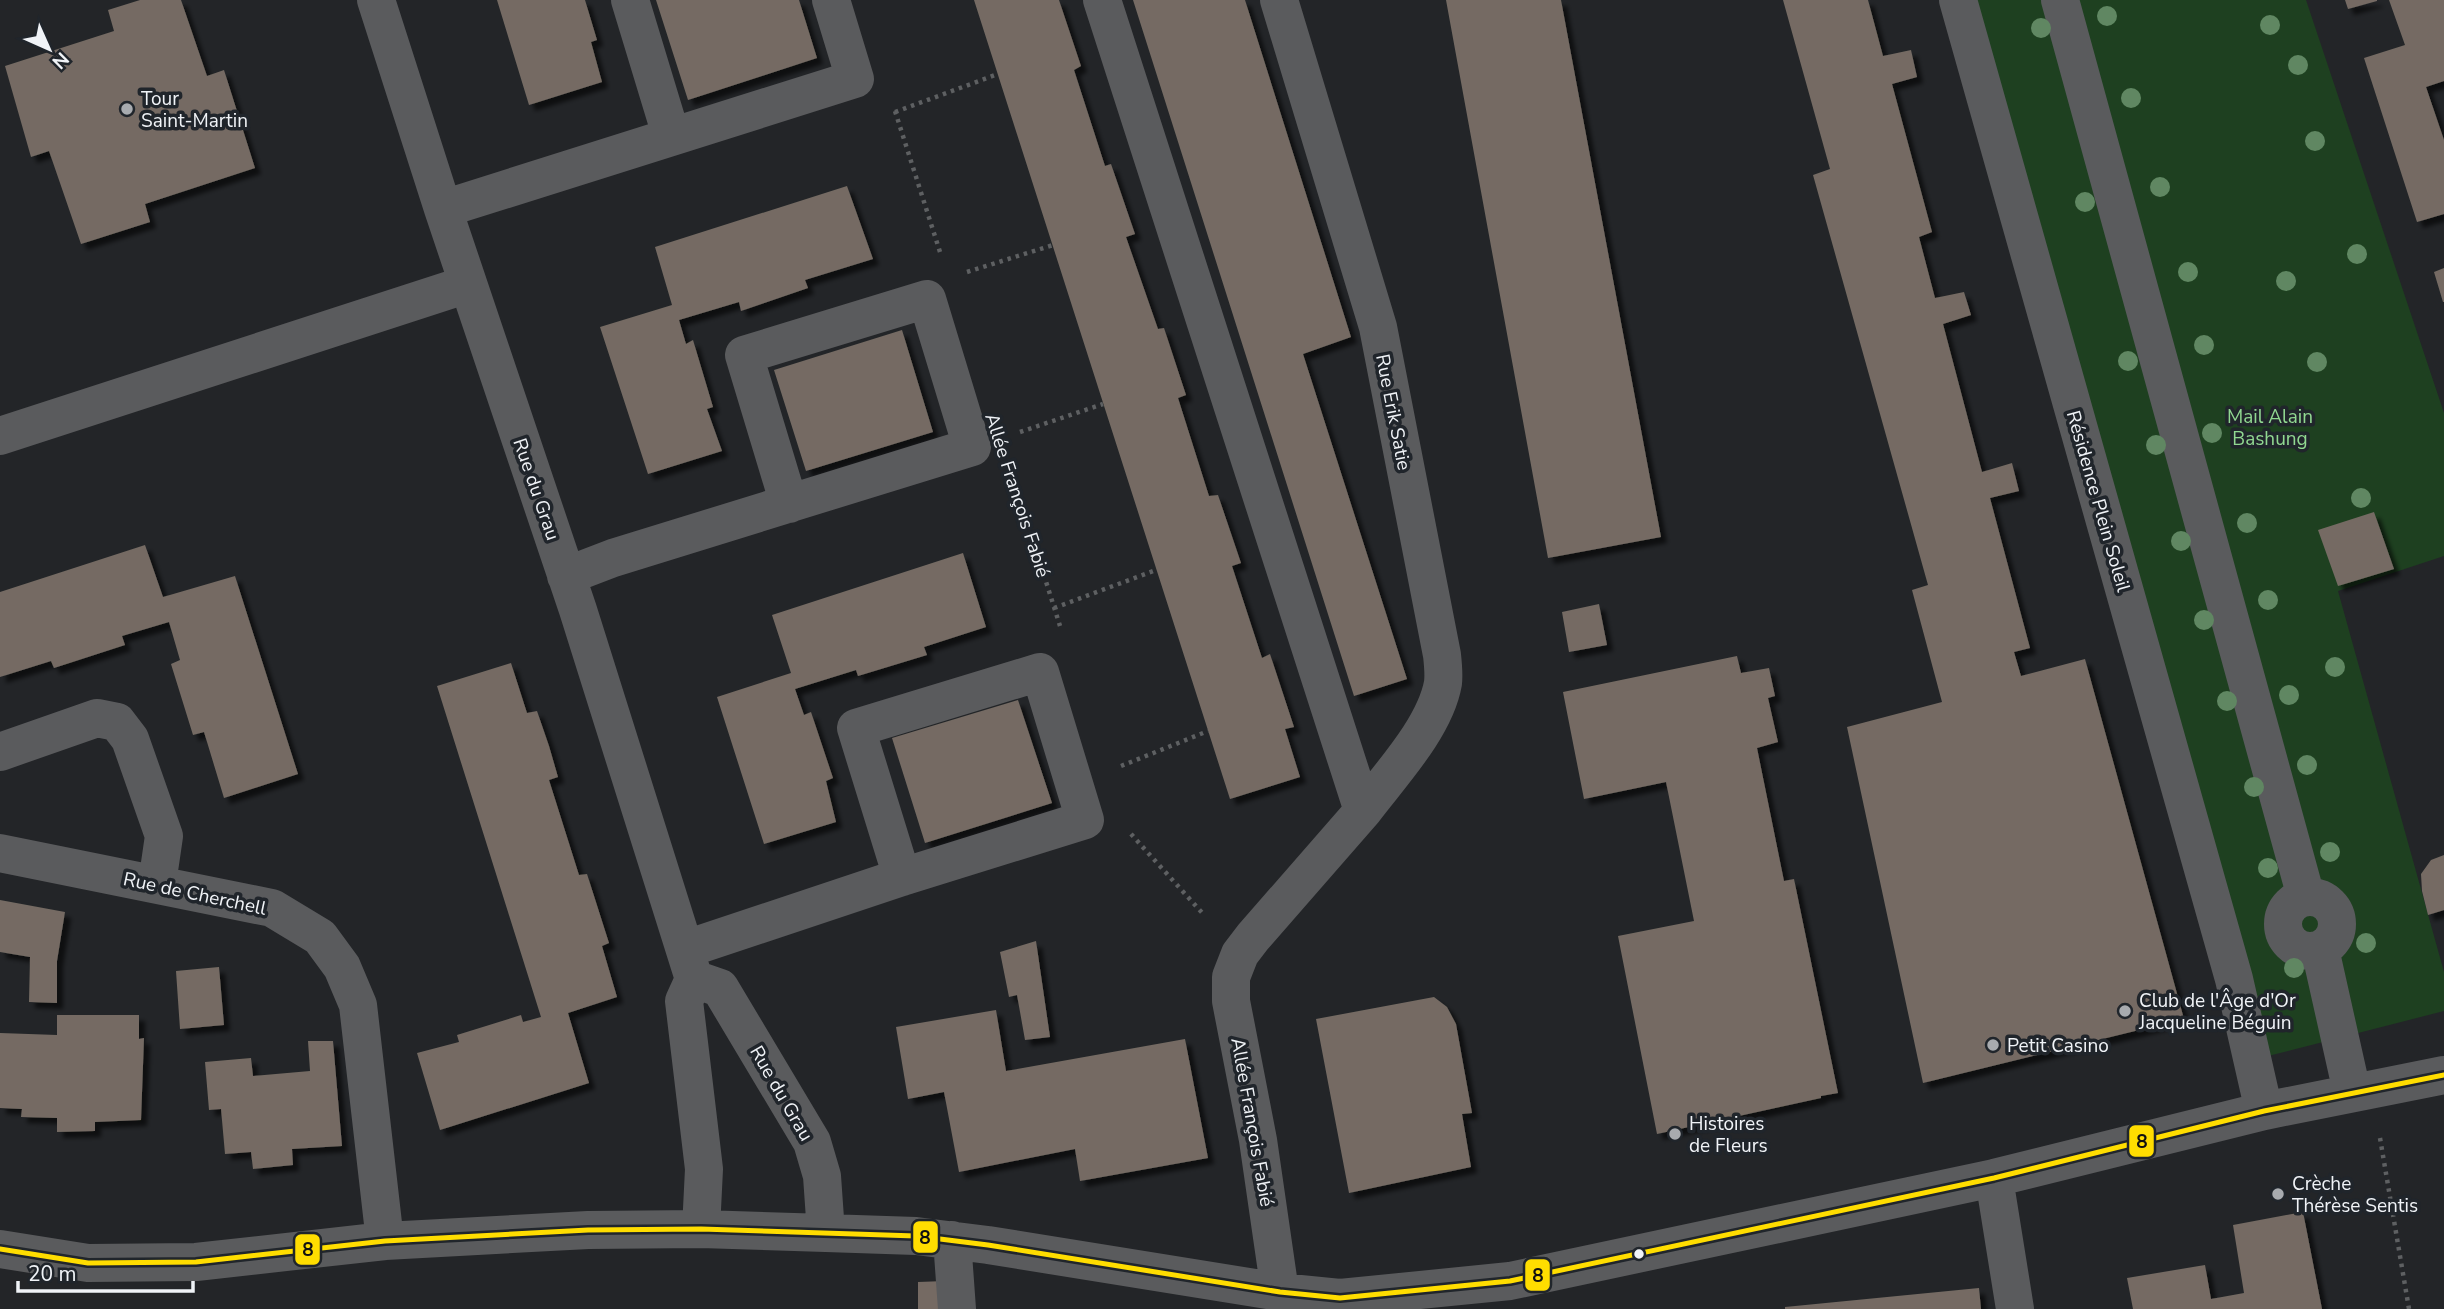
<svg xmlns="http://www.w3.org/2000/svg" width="2444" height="1309" font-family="'Nunito Sans',sans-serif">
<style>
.green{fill:#1e4020}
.building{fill:#746b63;filter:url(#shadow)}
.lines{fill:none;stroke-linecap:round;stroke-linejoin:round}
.path{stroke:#5e6062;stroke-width:4.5;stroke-dasharray:3.5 5;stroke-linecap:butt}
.minor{stroke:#5a5b5d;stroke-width:38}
.bus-1-casing{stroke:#20252b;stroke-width:10}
.bus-1{stroke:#fd0;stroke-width:5}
.tree{fill:#608762}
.poi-dot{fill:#a8abaf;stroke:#20252b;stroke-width:2.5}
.bus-dot{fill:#f0f3f7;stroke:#20252b;stroke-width:2.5}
.labels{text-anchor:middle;stroke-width:7;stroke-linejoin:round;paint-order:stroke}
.poi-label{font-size:19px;fill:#f0f3f7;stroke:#20252b;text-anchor:start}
.street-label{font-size:19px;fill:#f0f3f7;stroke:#20252b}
.park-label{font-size:19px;fill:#91d891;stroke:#20252b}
.line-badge{stroke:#20252b;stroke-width:2.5}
.pale-badge-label{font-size:19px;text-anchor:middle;font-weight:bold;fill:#111}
</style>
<defs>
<filter id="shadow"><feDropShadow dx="6" dy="6" stdDeviation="2" flood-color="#0009"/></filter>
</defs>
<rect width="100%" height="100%" fill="#232528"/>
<path class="green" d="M 1977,0 L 2306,0 L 2444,413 L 2444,556 L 2338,591 L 2444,972 L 2444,1011 L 2268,1056 Z"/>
<path class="building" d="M 140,0 L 181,0 L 207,76 L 224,70 L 255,168 L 145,204 L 150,222 L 81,244 L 49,151 L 31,157 L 5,66 L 114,31 L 108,10 Z
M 497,0 L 585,0 L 597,40 L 591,42 L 602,82 L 529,105 Z
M 656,0 L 799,0 L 817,58 L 688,100 Z
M 974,0 L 1059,0 L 1081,66 L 1074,70 L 1105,166 L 1111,164 L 1135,234 L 1126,237 L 1158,329 L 1164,328 L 1186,395 L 1178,398 L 1209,496 L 1218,495 L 1241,563 L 1232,566 L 1262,658 L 1270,654 L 1294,727 L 1285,729 L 1300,777 L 1230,799 Z
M 1133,0 L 1245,0 L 1351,337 L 1303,354 L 1407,679 L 1354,696 Z
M 1446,0 L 1561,0 L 1661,537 L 1548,558 Z
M 1783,0 L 1868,0 L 1883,56 L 1911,50 L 1917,77 L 1892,84 L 1932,232 L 1919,237 L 1935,298 L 1964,292 L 1971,315 L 1943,324 L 1982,472 L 2012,463 L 2019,491 L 1990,498 L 2030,648 L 2014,652 L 2021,676 L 2085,659 L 2184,1019 L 1923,1083 L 1847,727 L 1942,702 L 1912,590 L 1928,585 L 1813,175 L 1830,169 Z
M 2345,0 L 2377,0 L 2377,1 L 2348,9 Z
M 2389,0 L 2444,0 L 2444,81 L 2426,87 L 2444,140 L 2444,214 L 2417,222 L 2364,58 L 2405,45 Z
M 847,186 L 873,259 L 805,280 L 808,288 L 741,311 L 739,302 L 679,320 L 686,344 L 693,340 L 713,407 L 707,409 L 722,451 L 648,474 L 600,327 L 672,305 L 655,247 Z
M 2444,268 L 2444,302 L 2443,302 L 2434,272 Z
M 902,330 L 933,432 L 806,471 L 774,370 Z
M 2374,512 L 2394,569 L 2338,586 L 2318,530 Z
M 145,545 L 163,597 L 235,576 L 298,774 L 224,798 L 204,732 L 193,735 L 171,664 L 180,660 L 169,622 L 122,636 L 125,645 L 88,657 L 54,668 L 51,661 L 0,677 L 0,592 Z
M 963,553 L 986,627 L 924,647 L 927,655 L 858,676 L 856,670 L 795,689 L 804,715 L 811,712 L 833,778 L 826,781 L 836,822 L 764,844 L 717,697 L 791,673 L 772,615 Z
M 1599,604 L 1607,645 L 1569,652 L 1562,612 Z
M 1737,656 L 1741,673 L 1769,668 L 1775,696 L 1768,698 L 1778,742 L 1757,748 L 1784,881 L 1794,879 L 1838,1093 L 1821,1096 L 1821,1098 L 1657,1134 L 1618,936 L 1694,921 L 1666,782 L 1584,799 L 1563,692 Z
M 511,663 L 527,713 L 537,711 L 549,746 L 558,777 L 549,780 L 579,875 L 587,874 L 609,943 L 602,946 L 617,997 L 568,1013 L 589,1083 L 440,1130 L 417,1053 L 459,1042 L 457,1035 L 521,1015 L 523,1022 L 541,1017 L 437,686 Z
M 1018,700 L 1052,803 L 925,843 L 892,738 Z
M 2444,855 L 2444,910 L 2428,915 L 2422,891 L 2421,874 L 2431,860 Z
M 0,900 L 65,912 L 57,961 L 57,1003 L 29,1002 L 30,957 L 0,952 Z
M 1036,941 L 1050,1037 L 1025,1040 L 1017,995 L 1009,997 L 1000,952 Z
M 219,967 L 224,1025 L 180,1029 L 176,971 Z
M 1434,997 L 1447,1007 L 1456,1024 L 1472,1113 L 1462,1114 L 1471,1167 L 1349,1193 L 1316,1019 Z
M 996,1010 L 1006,1071 L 1185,1039 L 1208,1158 L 1080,1181 L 1075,1149 L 959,1172 L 944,1092 L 908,1099 L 896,1027 Z
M 57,1015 L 139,1015 L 139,1039 L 144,1038 L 141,1120 L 95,1122 L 95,1131 L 57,1132 L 57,1118 L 21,1117 L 22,1109 L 0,1108 L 0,1033 L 57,1035 Z
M 308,1041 L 333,1041 L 342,1146 L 292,1149 L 293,1165 L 253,1169 L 251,1152 L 225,1154 L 221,1109 L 209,1110 L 205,1062 L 251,1058 L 253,1076 L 310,1071 Z
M 2303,1212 L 2322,1309 L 2133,1309 L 2127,1278 L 2205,1265 L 2211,1299 L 2244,1293 L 2233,1225 Z
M 945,1281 L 947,1309 L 918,1309 L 918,1282 Z
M 1979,1288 L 1981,1309 L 1785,1309 L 1785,1307 Z"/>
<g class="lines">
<path class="path" d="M 895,111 L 940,252
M 895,112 L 998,74
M 967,272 L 1053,245
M 1020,432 L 1103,404
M 1013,477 L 1060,626
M 1054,608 L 1156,570
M 1121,766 L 1208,731
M 1131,834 L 1205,916
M 2380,1138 L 2409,1309"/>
<path class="minor" d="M 376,0 L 443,209 L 578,610 L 694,979 L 684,1001 L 704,1169 L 701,1229
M 630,0 L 671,135
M 1102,0 L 1363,811 L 1253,937 L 1240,954 L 1231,977 L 1231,1001 L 1258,1140 L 1280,1292
M 1279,0 L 1378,327 L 1442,655 C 1443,664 1444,674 1443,683 C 1435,728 1390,775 1363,811
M 1958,0 L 2234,979 L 2264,1111
M 2060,0 L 2306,897
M 443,209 L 855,79 L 831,0
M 0,436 L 468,284
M 566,576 L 613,558 L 972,447 L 927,299 L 744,355 L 789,504
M 0,752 L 97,718 L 117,722 L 130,739 L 164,836 L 157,884
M 0,853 L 272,908 L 320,937 L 342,967 L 358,1005 L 385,1241
M2283 924a27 27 0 1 1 54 0a27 27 0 1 1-54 0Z
M 686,949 L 902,877 L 1085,820 L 1040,672 L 856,728 L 902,877
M 2320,949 L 2352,1092
M 694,979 L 720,988 L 812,1142 L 822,1176 L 826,1233
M 1994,1178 L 2015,1309
M 952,1240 L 957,1309
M 0,1249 L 88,1263 L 196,1262 L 385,1241 L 588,1230 L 701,1229 L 826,1233 L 916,1236 L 988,1245 L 1280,1292 L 1340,1298 L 1510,1281 L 1994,1178 L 2264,1111 L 2444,1075"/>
<g class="bus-1-casing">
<path id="bus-1" d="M 0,1249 L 88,1263 L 196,1262 L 385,1241 L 588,1230 L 701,1229 L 916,1236 L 988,1245 L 1280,1292 L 1340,1298 L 1510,1281 L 1994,1178 L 2264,1111 L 2444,1075"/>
</g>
<use href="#bus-1" class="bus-1"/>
</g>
<g class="tree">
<circle cx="2107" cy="16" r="10"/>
<circle cx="2270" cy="25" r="10"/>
<circle cx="2041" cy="28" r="10"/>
<circle cx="2298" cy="65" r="10"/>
<circle cx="2131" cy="98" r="10"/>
<circle cx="2315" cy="141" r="10"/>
<circle cx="2160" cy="187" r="10"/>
<circle cx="2085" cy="202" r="10"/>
<circle cx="2357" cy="254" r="10"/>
<circle cx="2188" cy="272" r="10"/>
<circle cx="2286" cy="281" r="10"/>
<circle cx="2204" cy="345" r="10"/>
<circle cx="2128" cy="361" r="10"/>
<circle cx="2317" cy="362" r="10"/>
<circle cx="2212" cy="433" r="10"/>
<circle cx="2156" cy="445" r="10"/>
<circle cx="2361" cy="498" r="10"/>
<circle cx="2247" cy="523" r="10"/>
<circle cx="2181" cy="541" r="10"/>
<circle cx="2268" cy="600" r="10"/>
<circle cx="2204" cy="620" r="10"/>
<circle cx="2335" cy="667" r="10"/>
<circle cx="2289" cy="695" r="10"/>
<circle cx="2227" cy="701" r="10"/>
<circle cx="2307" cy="765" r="10"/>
<circle cx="2254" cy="787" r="10"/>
<circle cx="2330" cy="852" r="10"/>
<circle cx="2268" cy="868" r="10"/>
<circle cx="2366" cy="943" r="10"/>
<circle cx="2294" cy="968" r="10"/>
</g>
<g class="poi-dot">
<circle cx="127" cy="109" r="7"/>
<circle cx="2125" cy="1011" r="7"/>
<circle cx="1993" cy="1045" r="7"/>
<circle cx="1675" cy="1134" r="7"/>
<circle cx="2278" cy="1194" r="7"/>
</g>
<circle class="bus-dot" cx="1639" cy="1254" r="6"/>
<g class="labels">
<g class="poi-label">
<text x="141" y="105">Tour<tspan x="141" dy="22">Saint-Martin</tspan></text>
<text x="2139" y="1007">Club de l'Âge d'Or<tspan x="2139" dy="22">Jacqueline Béguin</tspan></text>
<text x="2007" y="1052">Petit Casino</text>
<text x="1689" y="1130">Histoires<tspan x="1689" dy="22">de Fleurs</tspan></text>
<text x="2292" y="1190">Crèche<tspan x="2292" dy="22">Thérèse Sentis</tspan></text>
</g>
<g class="street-label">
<text transform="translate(1394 412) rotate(79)" y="7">Rue Erik Satie</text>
<text transform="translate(537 489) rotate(71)" y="7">Rue du Grau</text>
<text transform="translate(1018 495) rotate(72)" y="7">Allée François Fabié</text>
<text transform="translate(2099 501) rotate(74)" y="7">Résidence Plein Soleil</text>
<text transform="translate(195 893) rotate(12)" y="7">Rue de Cherchell</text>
<text transform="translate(782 1093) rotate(60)" y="7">Rue du Grau</text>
<text transform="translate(1253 1122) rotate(80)" y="7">Allée François Fabié</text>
</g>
<g class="park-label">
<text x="2270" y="423">Mail Alain<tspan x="2270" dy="22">Bashung</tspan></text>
</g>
</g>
<g class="line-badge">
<rect x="2128" y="1124" width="27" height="34" rx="7" fill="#fd0"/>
<rect x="912" y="1220" width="27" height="34" rx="7" fill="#fd0"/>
<rect x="294" y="1233" width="27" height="33" rx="7" fill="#fd0"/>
<rect x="1524" y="1258" width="27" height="34" rx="7" fill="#fd0"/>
</g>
<g class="pale-badge-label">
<text x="2142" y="1148">8</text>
<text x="925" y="1244">8</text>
<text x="308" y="1256">8</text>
<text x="1538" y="1282">8</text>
</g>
<g transform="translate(49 49) rotate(135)" stroke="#20252b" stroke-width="5" paint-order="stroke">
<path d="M0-5L12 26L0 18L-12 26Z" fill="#f0f3f7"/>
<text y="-10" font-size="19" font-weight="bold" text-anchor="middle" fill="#f0f3f7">N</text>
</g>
<path d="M18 1281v10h175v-10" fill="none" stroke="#f0f3f7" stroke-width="3.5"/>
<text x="28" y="1281" font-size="21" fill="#f0f3f7" stroke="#20252b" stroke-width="5" paint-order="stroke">20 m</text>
</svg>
